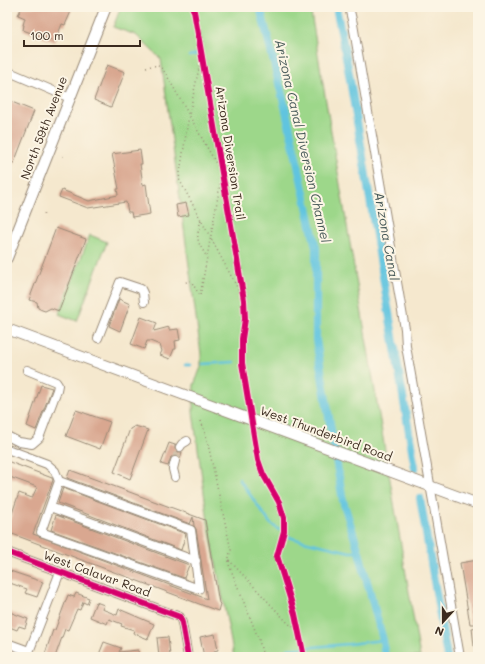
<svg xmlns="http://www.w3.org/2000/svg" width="485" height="664" font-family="Mali,sans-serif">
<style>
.green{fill:#9dd78a;stroke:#6c8054}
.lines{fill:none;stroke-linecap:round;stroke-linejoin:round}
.stream{stroke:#61c4df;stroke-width:2.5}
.canal{stroke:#61c4df;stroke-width:8}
.building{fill:#d9a790}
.minor-tunnel{stroke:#d0c2ab;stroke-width:8;stroke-dasharray:8 4;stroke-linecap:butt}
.minor-casing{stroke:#988976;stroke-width:10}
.major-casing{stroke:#988976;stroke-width:12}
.path{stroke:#988976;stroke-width:1.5;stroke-dasharray:1 3;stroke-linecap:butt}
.minor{stroke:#fff;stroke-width:8}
.major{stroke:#fff;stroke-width:10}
.cycleway-casing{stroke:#fcf5e5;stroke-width:8}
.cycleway{stroke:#d6006c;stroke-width:6}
.labels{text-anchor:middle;stroke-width:4;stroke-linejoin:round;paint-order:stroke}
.street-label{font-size:12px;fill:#3b2a1e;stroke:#fcf5e5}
.water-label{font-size:13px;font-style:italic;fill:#465858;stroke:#fcf5e5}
</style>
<rect width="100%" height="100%" fill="#fcf5e5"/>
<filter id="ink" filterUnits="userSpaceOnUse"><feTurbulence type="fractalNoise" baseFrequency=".025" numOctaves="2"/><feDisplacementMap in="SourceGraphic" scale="8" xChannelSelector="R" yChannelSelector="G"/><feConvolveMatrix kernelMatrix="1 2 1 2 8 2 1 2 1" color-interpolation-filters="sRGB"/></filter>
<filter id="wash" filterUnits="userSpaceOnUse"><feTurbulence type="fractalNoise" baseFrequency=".012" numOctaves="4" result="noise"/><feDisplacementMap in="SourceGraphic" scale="16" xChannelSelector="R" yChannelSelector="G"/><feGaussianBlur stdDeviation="0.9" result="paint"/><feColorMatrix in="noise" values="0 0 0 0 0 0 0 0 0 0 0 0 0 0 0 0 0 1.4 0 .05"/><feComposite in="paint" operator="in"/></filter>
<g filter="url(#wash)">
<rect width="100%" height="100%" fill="#f5e8ce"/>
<path class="green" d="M 121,7 L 310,7 L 420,657 L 234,657 L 208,522 L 193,412 L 194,385 L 201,367 L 201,354 L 161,59 L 136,35 L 113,27 Z
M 90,235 L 107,242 L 77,321 L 59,314 Z"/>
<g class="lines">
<path class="stream" d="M 189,56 L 198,54
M 203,364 L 235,362
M 185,365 L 190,365
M 239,479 L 270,523 L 279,530
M 284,535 L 295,539 L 350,552 L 359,552
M 288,649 L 349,644 L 383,640"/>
<path class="canal" d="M 260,7 L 286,111 L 316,248 L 316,340 L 343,501 L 359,552 L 383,640 L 385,657
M 336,7 L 347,62 L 415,468
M 420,498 L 447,657"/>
</g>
<g id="blocks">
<path class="building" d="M 22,7 L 73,7 L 65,25 L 62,24 L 55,42 L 23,30 L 24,25 L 23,25 L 25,18 L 18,15 Z
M 107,65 L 125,72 L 111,107 L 94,100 Z
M 7,100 L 34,111 L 14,163 L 7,161 Z
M 140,150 L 142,164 L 140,164 L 143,185 L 146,184 L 150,214 L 132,217 L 131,212 L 128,212 L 126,202 L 88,208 L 59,197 L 62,190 L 89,201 L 118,195 L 117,189 L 119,189 L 112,154 Z
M 186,203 L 189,215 L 178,217 L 176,205 Z
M 56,228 L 86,239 L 59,311 L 51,308 L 45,311 L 42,310 L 38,308 L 37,302 L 29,300 Z
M 119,299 L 130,304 L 120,331 L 109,326 Z
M 141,317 L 157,323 L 154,331 L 169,327 L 169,330 L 178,329 L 180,340 L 175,341 L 176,349 L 174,349 L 170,359 L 160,355 L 162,351 L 160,345 L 150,341 L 147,341 L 144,349 L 131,344 Z
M 41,385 L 52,388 L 36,430 L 27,426 Z
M 76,410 L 110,422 L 100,449 L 66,436 Z
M 135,426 L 148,430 L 130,479 L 114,472 L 130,429 Z
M 169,443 L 175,445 L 175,449 L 177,452 L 182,452 L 180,459 L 176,456 L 171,457 L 168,466 L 161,464 Z
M 7,461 L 52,478 L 53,480 L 33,534 L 207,599 L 196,529 L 194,526 L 193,517 L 190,524 L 67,478 L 70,470 L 205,520 L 219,603 L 220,604 L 218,611 L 7,532 L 7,528 L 19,493 L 32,498 L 37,487 L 7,476 Z
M 63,488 L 186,534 L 181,550 L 58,503 Z
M 56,515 L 189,565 L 184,578 L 51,530 Z
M 478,560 L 478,603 L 473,604 L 477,624 L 470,624 L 460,563 Z
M 7,570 L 43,582 L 37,597 L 25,593 L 27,589 L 7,582 Z
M 76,593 L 89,598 L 87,604 L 83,602 L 80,610 L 77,609 L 68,630 L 65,629 L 55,657 L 44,657 L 53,630 L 55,630 L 68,595 L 74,597 Z
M 96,602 L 104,605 L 102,609 L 117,615 L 119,609 L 154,624 L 148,639 L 133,633 L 134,630 L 121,626 L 122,624 L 109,619 L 107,624 L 90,617 Z
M 7,611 L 28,619 L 25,628 L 19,626 L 17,630 L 7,626 Z
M 478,627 L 478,646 L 474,646 L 472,628 Z
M 215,634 L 218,650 L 214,651 L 215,657 L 204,657 L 200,637 Z
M 168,637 L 170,655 L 159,656 L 157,638 Z
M 104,642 L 121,648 L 119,652 L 138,650 L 139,657 L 98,657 Z"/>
</g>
</g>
<g filter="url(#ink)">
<use href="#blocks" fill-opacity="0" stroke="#988976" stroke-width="1"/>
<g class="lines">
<path class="minor-tunnel" d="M 175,461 L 180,447"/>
<g class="minor-casing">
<path id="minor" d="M 349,7 L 353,24 L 405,329 L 406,346 L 460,657
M 7,71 L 70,98
M 98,338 L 120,282 L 141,289 L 143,293 L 144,302
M 7,436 L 19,442 L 32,444 L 39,438 L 57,390 L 58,385 L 56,382 L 27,370
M 180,447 L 182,444 L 187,441
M 7,449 L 47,464 L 55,471 L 59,481
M 175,477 L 173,469 L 175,461
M 59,481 L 191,530 L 199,589 L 41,532 Z
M 50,507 L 196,561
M 7,552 L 180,617 L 182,623 L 188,657
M 7,643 L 29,651
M 27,657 L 60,572"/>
</g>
<g class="major-casing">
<path id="major" d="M 7,258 L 106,7
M 7,329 L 478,504"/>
</g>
<path class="path" d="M 202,54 L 189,115 L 179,179 L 244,300
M 146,67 C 158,65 159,64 166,74 L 222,174 L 200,296 L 191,281 L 183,283
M 63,157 L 64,155
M 44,214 L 46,211
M 201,220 C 196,239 196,240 207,257
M 201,421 L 206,435 L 231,550 L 229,556 L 229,565 L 259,640 L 263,657
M 229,560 L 288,623 L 299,631"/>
<use href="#minor" class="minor"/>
<use href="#major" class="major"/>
<g class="cycleway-casing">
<path id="cycleway" d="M 192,7 L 194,11 L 244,300 L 245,319 L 242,339 L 242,363 L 258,460 L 263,474 L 279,502 L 284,518 L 284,531 L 277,556 L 295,614 L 304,657
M 7,552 L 180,617 L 182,623 L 188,657"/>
</g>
<use href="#cycleway" class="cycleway"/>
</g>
</g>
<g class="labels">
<g class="street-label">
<text transform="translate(44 128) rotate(-69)" y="4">North 59th Avenue</text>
<text transform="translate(230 153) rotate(81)" y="4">Arizona Diversion Trail</text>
<text transform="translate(326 434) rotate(20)" y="4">West Thunderbird Road</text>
<text transform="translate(97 574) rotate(20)" y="4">West Calavar Road</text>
</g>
<g class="water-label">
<text transform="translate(303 141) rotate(77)" y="5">Arizona Canal Diversion Channel</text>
<text transform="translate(387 236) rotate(80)" y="5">Arizona Canal</text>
</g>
</g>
<rect width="485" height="664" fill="none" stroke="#fcf5e5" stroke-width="24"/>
<g transform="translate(443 622) rotate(201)" stroke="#fcf5e5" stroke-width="3" paint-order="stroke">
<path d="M0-3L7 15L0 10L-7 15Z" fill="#3b2a1e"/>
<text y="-6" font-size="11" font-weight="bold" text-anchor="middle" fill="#3b2a1e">N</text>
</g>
<path d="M24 40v6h116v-6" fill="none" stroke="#3b2a1e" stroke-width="2"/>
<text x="30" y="40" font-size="12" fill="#3b2a1e" stroke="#fcf5e5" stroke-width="3" paint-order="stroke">100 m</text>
</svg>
